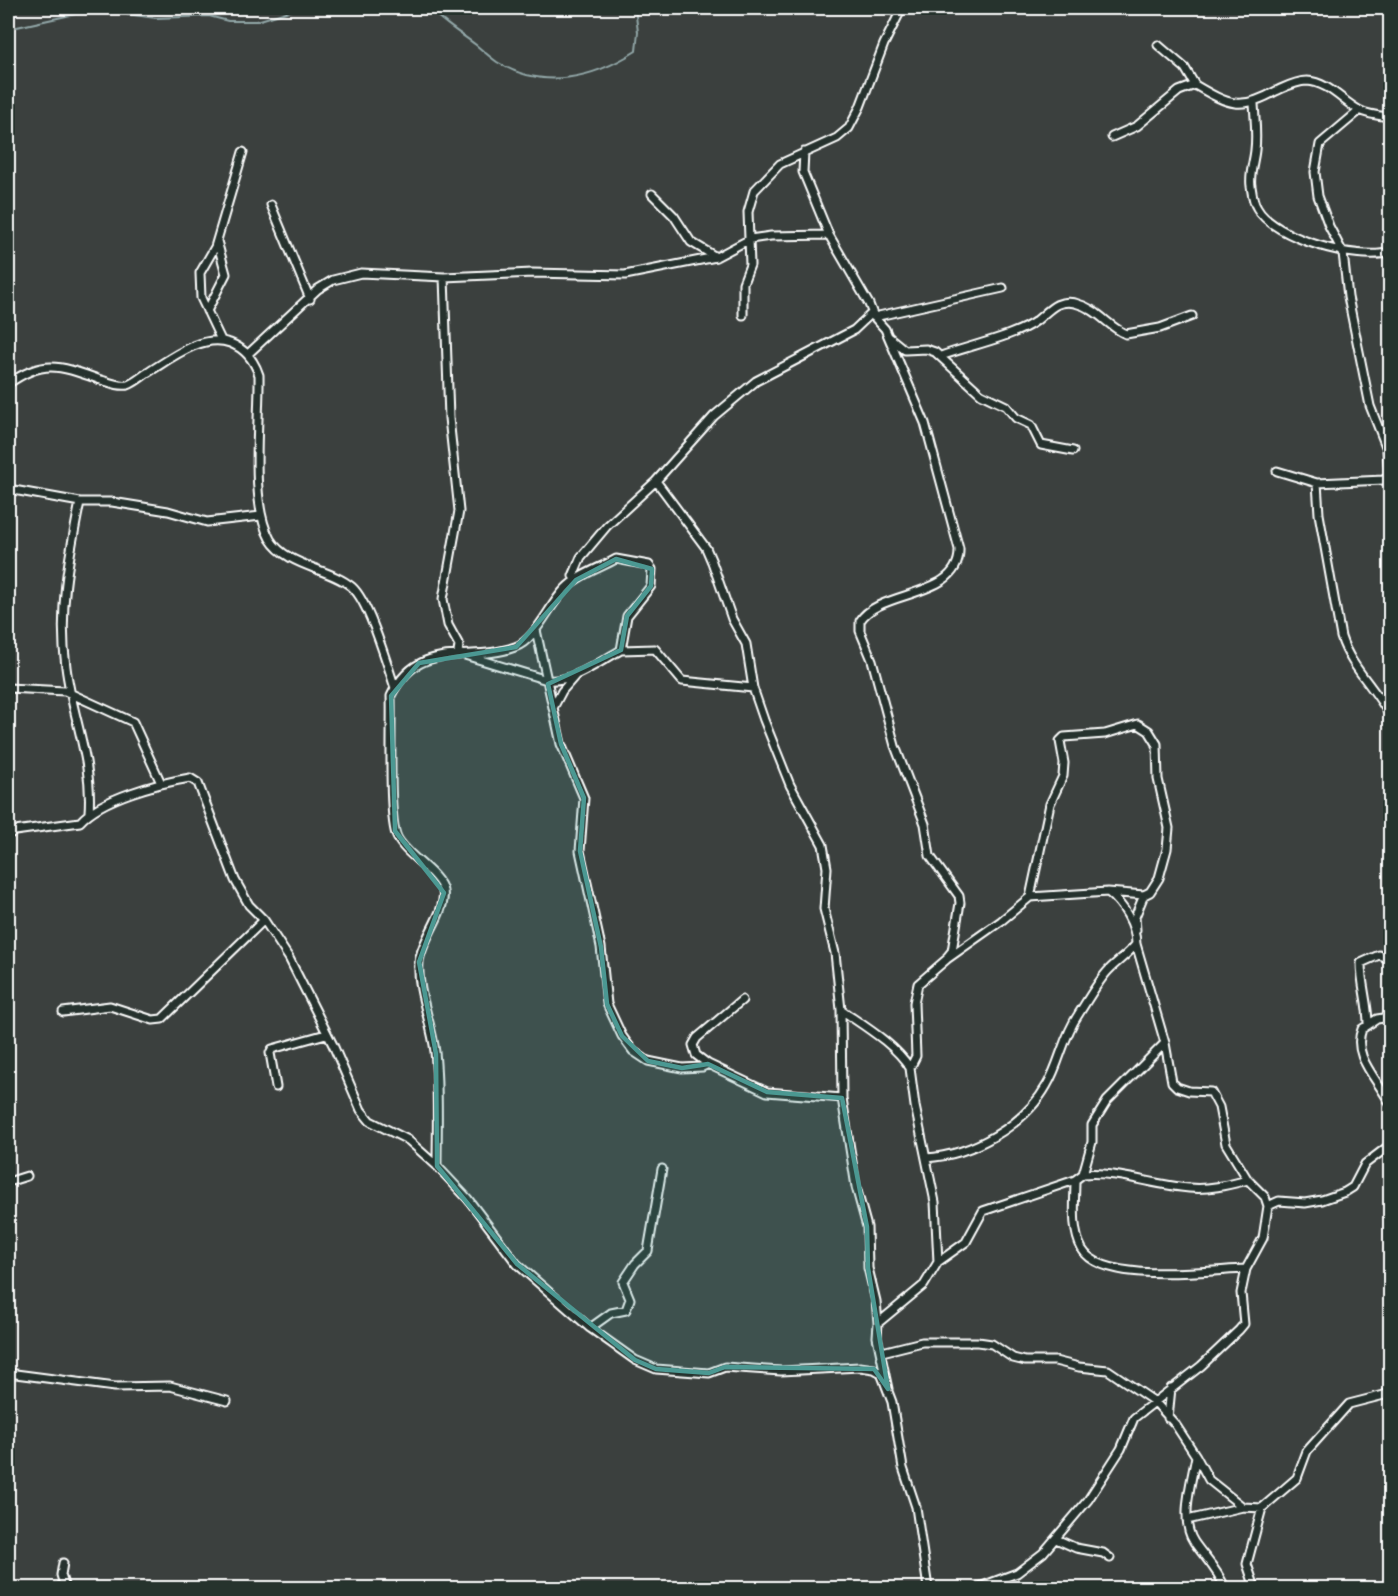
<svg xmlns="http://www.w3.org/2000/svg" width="1398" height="1596" font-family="'Architects Daughter',sans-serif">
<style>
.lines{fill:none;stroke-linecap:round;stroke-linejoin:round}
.stream{stroke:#92a7a8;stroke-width:2}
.minor-casing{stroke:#fff;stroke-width:11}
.minor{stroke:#26332d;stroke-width:7}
.marked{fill:#4b9892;fill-opacity:0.2;stroke:#4b9892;stroke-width:4.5;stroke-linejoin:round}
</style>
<rect width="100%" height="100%" fill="#3b403e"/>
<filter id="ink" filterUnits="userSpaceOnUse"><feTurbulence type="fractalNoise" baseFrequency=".0167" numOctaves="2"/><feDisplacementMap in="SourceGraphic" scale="12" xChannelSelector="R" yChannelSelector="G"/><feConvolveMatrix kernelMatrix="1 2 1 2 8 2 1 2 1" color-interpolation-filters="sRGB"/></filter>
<g filter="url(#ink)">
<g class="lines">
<path class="stream" d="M 429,8 C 443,23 460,33 476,45 C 483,51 490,57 497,62 C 543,91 594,78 636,51 L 638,32 L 635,8
M 8,29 L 80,13 L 112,12 L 156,18 L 209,16 L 228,21 L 257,21 L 299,8"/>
<g class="minor-casing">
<path id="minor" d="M 1158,45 L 1185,68 L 1195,85
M 1254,104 C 1255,120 1257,134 1255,150 C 1254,161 1249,175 1251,186 C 1252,193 1253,202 1257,208 C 1273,238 1359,262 1390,252
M 1112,137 L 1137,126 L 1179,91 L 1195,85 C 1229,105 1241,111 1276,91 C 1285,87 1296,81 1307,81 C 1328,82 1342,101 1359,110 C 1368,115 1381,116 1390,117
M 804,152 L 803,172 L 829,235 L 869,304 L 874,317 L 885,329 L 925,423 L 959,549 C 961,599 879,589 860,621 L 860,631 L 872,660 L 895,746 L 925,824 L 930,856 L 959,896 L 960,903 L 952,951 L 948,956
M 652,194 L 674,216 L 691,242 L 716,257
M 271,205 L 310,299
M 444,277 L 449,418 L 459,511 L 443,599 L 448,625 L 459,645 L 458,653
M 207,311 L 226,274 L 217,241
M 743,315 L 743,283 L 750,265 L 748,212 L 754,191 L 780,164 L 837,138 L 849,128 L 860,107 L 884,44 L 902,8
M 874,317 L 1003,288
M 889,337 L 905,350 L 926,349 L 935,352 L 981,394 L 1006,406 L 1016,418 L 1031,425 L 1041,445 L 1073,451
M 221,340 L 201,298 L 200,273 L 215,247 L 243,152
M 248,354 L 318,289 L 333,280 L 361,273 L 444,277 L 532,273 L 625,275 L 716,257 L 750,239 L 771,236 L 829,235
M 941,356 C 965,347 1016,336 1036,321 C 1049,311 1056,299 1075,303 C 1099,309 1108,327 1126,334 L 1160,328 L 1192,316
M 8,384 C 44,358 61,366 101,380 C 109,382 118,387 128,385 C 134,383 141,377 147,373 C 170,359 202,333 230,343 C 246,349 254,360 259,375 C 260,419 249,502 270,539 C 287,567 330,568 352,587 C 369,602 387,664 395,688
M 1277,471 L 1317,483 L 1384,480 L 1389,475 L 1387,449 L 1370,406 L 1348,297 L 1343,253 L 1329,226 L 1318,196 L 1315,172 L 1320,144 L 1359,111
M 656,481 L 706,548 L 712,562 L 732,619 L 746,644 L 753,688 L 764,720 L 790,785 L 823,845 L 827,868 L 824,909 L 835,953 L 841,1010 C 864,1026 895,1044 910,1068
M 1317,483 L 1319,514 L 1341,637 C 1351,668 1375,687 1390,716
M 8,489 L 80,502 L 112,502 L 168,511 L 207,522 L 261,516
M 80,502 C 69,557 58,610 66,667 C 72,716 93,761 89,812
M 573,576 L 581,557 L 607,526 L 656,481 L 714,416 L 756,381 L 854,330 L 872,313
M 536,630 L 561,744 L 584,798 L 580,851 L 601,947 L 607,1004 L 622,1036 L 633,1051 L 648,1061 L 682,1068 L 702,1067 L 708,1064
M 621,650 L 655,649 L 682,681 L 753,688
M 8,688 L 65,691 L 133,722 L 161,783
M 553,708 L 562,691 L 575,676
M 8,835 L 15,831 L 80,822 C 101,798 159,783 190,778 L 198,783 L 235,880 L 249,905 L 264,920 L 289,958 L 333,1045 L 361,1110 L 370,1121 L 408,1140 L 437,1166 L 468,1199 L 517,1264 L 590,1328 L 635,1360 L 656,1369 L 709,1373 L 725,1367 L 781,1371 L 860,1367 L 874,1369 L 881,1373 L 892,1402 L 903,1468 L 916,1507 L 928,1588
M 1030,897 L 1050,804 L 1063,776 L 1064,763 L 1060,741 L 1064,737 L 1105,734 L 1138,724 L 1149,731 L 1157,744 L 1158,779 L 1169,828 L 1167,849 L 1159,878 L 1150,892 L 1144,895 L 1108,892
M 1136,930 L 1135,917 L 1144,895
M 742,1000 L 697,1038 L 693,1045 L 696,1055 L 708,1064 L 767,1092 L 842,1098
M 841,1010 L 842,1098 L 856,1187 L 867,1227 L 868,1268 L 876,1301 L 878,1323
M 63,1012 L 110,1006 L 153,1020 L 162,1019 L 264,920
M 1390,1017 L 1377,1019 L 1362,1029 C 1351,1057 1379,1080 1390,1104
M 1368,1024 C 1368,1003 1361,984 1361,963 L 1379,955 L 1390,959
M 276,1087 L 270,1053 L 272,1049 L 326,1034
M 926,1158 C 972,1155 1024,1126 1047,1085 C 1060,1063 1063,1037 1078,1015 C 1087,1001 1096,985 1106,973 C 1115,962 1127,956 1136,944
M 437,1166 C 437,1129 439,1090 435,1052 C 432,1023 417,992 419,963 C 421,939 447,912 443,891 C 440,873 406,856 397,837 C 388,819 392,723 391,696 C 419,637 470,664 515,647 C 536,640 549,605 565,589 C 578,575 600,568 616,559 L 649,565 L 652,569 L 651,586 L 627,616 L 621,650 C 599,662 572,683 547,680 L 458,653
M 1083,1174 C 1119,1171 1152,1185 1189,1188 C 1209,1190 1228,1185 1248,1180
M 1075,1180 C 1075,1202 1071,1229 1082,1249 C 1103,1285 1209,1270 1246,1269
M 8,1182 L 27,1176
M 1268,1206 L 1279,1201 L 1305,1203 L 1322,1200 L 1345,1192 L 1353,1187 L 1365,1164 L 1390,1145
M 938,1262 L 966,1242 L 983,1211 L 1075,1180 L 1083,1174 L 1092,1142 L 1092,1125 L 1107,1101 L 1165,1043
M 590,1328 L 611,1313 L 626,1310 L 630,1299 L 623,1282 L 635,1264 L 648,1251 L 662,1169
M 882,1352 L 922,1342 L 978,1342 L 992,1344 L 1013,1358 L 1025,1361 L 1055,1361 L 1079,1367 L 1108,1370 L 1155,1402 L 1175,1424 L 1196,1456 C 1192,1480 1179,1520 1194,1542 C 1205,1558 1218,1570 1225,1588
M 8,1373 L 115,1387 L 170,1386 L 227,1401
M 888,1389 L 877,1337 L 878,1323 L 924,1285 L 938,1262 L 935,1202 L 915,1106 L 910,1068 L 916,1056 L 914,1003 L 918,984 L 947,959 L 1001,921 L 1030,897 L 1108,892 C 1123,904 1136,925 1136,944 L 1165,1043 L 1172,1082 L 1177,1087 L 1189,1091 L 1211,1092 L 1219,1107 L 1226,1144 L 1248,1180 L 1265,1197 L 1268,1206 L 1263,1238 L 1246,1269 L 1241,1293 L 1244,1324 L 1239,1330 L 1201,1366 L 1134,1418 L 1121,1449 L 1088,1500 L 1043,1553 L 1017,1573 L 977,1588
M 1168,1418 L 1171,1388
M 1196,1456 L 1209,1480 L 1243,1507
M 1187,1520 L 1243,1507 L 1262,1508
M 1056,1539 L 1076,1548 L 1103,1553 L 1110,1558
M 63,1563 L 61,1575 L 65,1588
M 1255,1588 L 1247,1564 L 1262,1508 L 1297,1478 L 1307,1451 L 1349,1404 L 1384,1395 L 1390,1391"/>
</g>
<use href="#minor" class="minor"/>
</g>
</g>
<path class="marked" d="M 616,559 L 652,569 L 651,586 L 627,616 L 621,650 L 548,684 L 561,744 L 584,798 L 580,851 L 601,947 L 607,1004 L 622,1036 L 648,1061 L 682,1068 L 708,1064 L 767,1092 L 842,1098 L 867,1227 L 868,1268 L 888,1389 L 874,1369 L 725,1367 L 709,1373 L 656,1369 L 635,1360 L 517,1264 L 437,1166 L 436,1054 L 419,962 L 444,893 L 395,831 L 391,696 L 419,663 L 516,647 L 576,580 Z"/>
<rect width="1398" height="1596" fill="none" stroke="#26332d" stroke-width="30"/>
<rect x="15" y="15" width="1368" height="1566" fill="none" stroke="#fff" stroke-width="2" filter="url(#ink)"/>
</svg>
